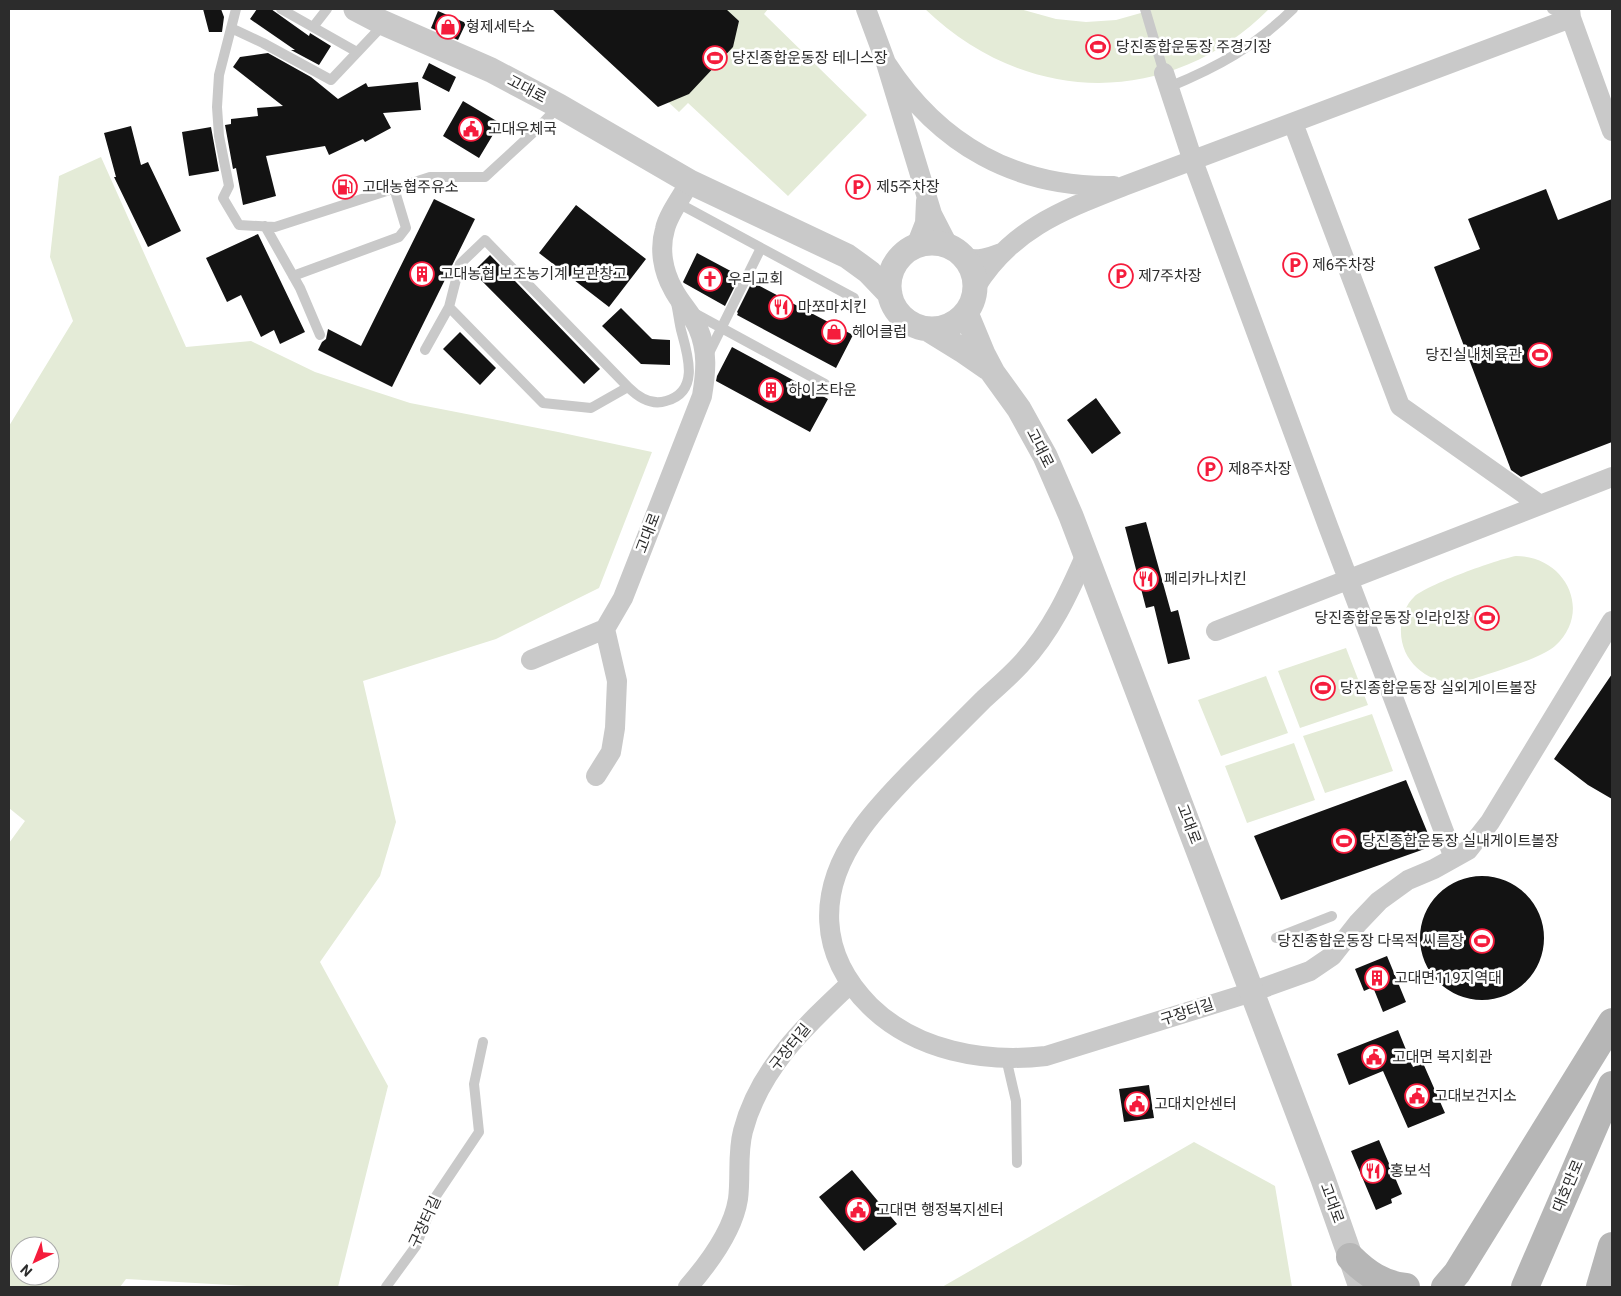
<svg xmlns="http://www.w3.org/2000/svg" width="1621" height="1296" font-family="Roboto,'Noto Sans KR',sans-serif">
<style>
.green{fill:#e4ebd7;fill-rule:evenodd}
.building{fill:#131313}
.lines{fill:none;stroke-linecap:round;stroke-linejoin:round}
.service{stroke:#c9c9c9;stroke-width:10}
.minor{stroke:#c9c9c9;stroke-width:20}
.tertiary{stroke:#c9c9c9;stroke-width:25}
.secondary{stroke:#b6b6b6;stroke-width:28}
.labels{text-anchor:middle;stroke-width:5;stroke-linejoin:round;paint-order:stroke}
.poi-label{font-size:15px;fill:#2c2c2c;stroke:#fff;text-anchor:start}
.street-label{font-size:15px;fill:#2c2c2c;stroke:#fff}
</style>
<rect width="100%" height="100%" fill="#fff"/>
<path class="green" d="M 567,9 L 768,9 L 764,14 L 867,115 L 788,196 L 688,103 L 679,112 Z
M 925,9 L 1020,9 L 1056,19 L 1086,22 L 1116,20 L 1155,9 L 1269,9 C 1169,109 1026,106 925,9 Z
M 101,157 L 186,347 L 251,341 L 315,372 L 410,403 L 558,432 L 652,452 L 599,588 L 496,639 L 363,681 L 396,822 L 380,876 L 320,962 L 388,1086 L 338,1287 L 263,1287 L 126,1279 L 120,1287 L 9,1287 L 9,843 L 25,821 L 9,808 L 9,426 L 73,321 L 50,257 L 59,176 ZM 20,1246 L 50,1246 L 50,1276 L 20,1276 Z
M 1516,556 C 1566,556 1593,612 1555,646 C 1540,659 1491,673 1470,680 C 1435,690 1399,665 1401,628 C 1402,617 1406,604 1414,597 C 1426,585 1498,559 1516,556 Z
M 1346,648 L 1368,705 L 1300,728 L 1278,671 Z
M 1266,676 L 1288,733 L 1221,756 L 1198,700 Z
M 1372,714 L 1393,771 L 1325,793 L 1303,736 Z
M 1294,743 L 1315,800 L 1247,823 L 1225,766 Z
M 1194,1142 L 1275,1186 L 1292,1287 L 942,1287 Z"/>
<path class="building" d="M 203,9 L 221,9 L 224,17 L 222,32 L 209,32 Z
M 257,9 L 271,9 L 309,36 L 310,33 L 331,46 L 319,65 L 291,50 L 295,50 L 250,19 Z
M 552,9 L 726,9 L 739,21 L 733,47 L 689,94 L 658,107 Z
M 438,11 L 466,23 L 458,40 L 431,28 Z
M 268,53 L 311,77 L 338,99 L 366,83 L 368,87 L 418,82 L 421,110 L 383,113 L 391,128 L 365,142 L 363,139 L 329,155 L 325,146 L 266,156 L 276,196 L 243,205 L 236,168 L 233,169 L 225,125 L 231,124 L 231,119 L 258,116 L 257,108 L 283,106 L 233,67 L 240,57 Z
M 429,63 L 456,77 L 449,92 L 422,78 Z
M 463,101 L 500,123 L 479,158 L 443,136 Z
M 131,126 L 141,165 L 148,162 L 181,231 L 148,247 L 114,177 L 116,177 L 104,133 Z
M 211,127 L 219,171 L 189,176 L 182,132 Z
M 1546,189 L 1558,220 L 1612,199 L 1612,442 L 1521,477 L 1511,470 L 1434,267 L 1480,249 L 1468,219 Z
M 434,199 L 475,219 L 392,387 L 318,350 L 322,342 L 326,339 L 328,329 L 361,346 Z
M 576,205 L 646,259 L 609,307 L 539,253 Z
M 258,234 L 305,332 L 280,344 L 274,330 L 261,337 L 241,295 L 227,302 L 206,258 Z
M 697,253 L 740,276 L 725,306 L 684,283 L 683,282 Z
M 490,255 L 600,369 L 584,384 L 473,272 Z
M 752,282 L 853,335 L 836,368 L 737,315 L 738,313 L 737,312 Z
M 621,308 L 652,339 L 670,340 L 670,365 L 641,364 L 602,326 Z
M 460,332 L 496,368 L 480,385 L 443,349 Z
M 732,347 L 828,399 L 810,432 L 716,381 L 717,376 Z
M 1096,398 L 1121,433 L 1092,454 L 1067,420 Z
M 1146,522 L 1171,612 L 1178,610 L 1190,659 L 1168,664 L 1154,606 L 1146,608 L 1125,527 Z
M 1612,674 L 1612,799 L 1588,785 L 1554,759 Z
M 1406,780 L 1433,846 L 1281,900 L 1254,836 Z
M1420 938a62 62 0 1 1 124 0a62 62 0 1 1-124 0Z
M 1387,956 L 1406,1002 L 1383,1012 L 1373,987 L 1364,991 L 1355,969 Z
M 1398,1030 L 1413,1067 L 1423,1063 L 1445,1113 L 1408,1128 L 1383,1071 L 1349,1085 L 1337,1054 Z
M 1149,1085 L 1154,1118 L 1124,1122 L 1119,1089 Z
M 1379,1140 L 1402,1194 L 1391,1199 L 1392,1203 L 1376,1210 L 1351,1151 Z
M 852,1170 L 897,1224 L 864,1251 L 819,1197 Z"/>
<g class="lines">
<path class="service" d="M 236,9 L 219,75 L 217,107 L 219,136 L 229,186 L 223,198 L 239,225 L 275,227 L 430,177 L 485,177 L 536,130 L 558,107
M 281,9 L 357,52
M 1145,9 L 1164,73
M 1552,9 L 1570,18
M 313,27 L 327,9
M 231,28 L 263,43 L 331,80 L 384,24
M 1169,87 C 1218,67 1254,47 1293,9
M 678,203 L 854,298
M 265,226 L 300,288 L 320,335
M 293,276 L 399,237 L 406,228 L 394,188
M 694,313 L 825,384
M 425,350 L 449,307
M 708,355 L 761,248
M 628,387 L 591,408 L 543,403 L 449,307 L 460,264 L 485,240 L 628,387 C 638,397 651,406 666,401 C 700,392 688,355 681,330 C 679,321 678,312 676,303
M 1276,938 L 1332,916
M 1006,1058 L 1016,1101 L 1017,1163
M 386,1287 L 416,1246 L 436,1196 L 479,1132 L 474,1084 L 483,1042"/>
<path class="minor" d="M 866,9 L 886,63 L 932,214 L 949,247
M 1571,18 L 1612,131
M 886,63 C 939,145 1016,188 1114,186
M 1164,73 L 1193,161 L 1328,526 L 1454,858
M 1293,123 L 1400,406 L 1540,505
M 916,246 L 925,223 L 926,201
M 965,258 C 978,261 988,258 1001,253
M 975,288 C 1011,229 1063,210 1124,186 L 1571,18 L 1570,9
M 1086,554 C 1069,593 1051,632 1021,664 C 1009,677 996,688 983,700 C 958,725 933,750 908,775 C 891,793 873,811 859,832 C 817,891 818,954 870,1006 C 916,1051 984,1063 1046,1056 L 1252,992 L 1310,971 L 1332,956 L 1358,923 L 1379,901 L 1408,880 L 1434,869 L 1468,850 L 1490,822 L 1612,621
M 1216,631 L 1612,477
M 531,660 L 605,629
M 596,776 L 611,752 L 615,728 L 617,681 L 605,629 L 623,598 L 702,396 C 706,372 708,351 698,328 C 692,314 680,303 673,289 C 663,271 659,249 665,229 C 668,215 682,196 690,182
M 688,1287 C 709,1263 733,1231 738,1199 C 741,1176 737,1154 743,1131 C 759,1069 806,1025 851,983"/>
<path class="tertiary" d="M 356,9 L 379,21 L 491,70 L 559,106 L 690,182 L 847,256 L 869,272 L 890,294
M889 286a43 43 0 1 1 86 0a43 43 0 1 1-86 0Z
M 966,313 L 983,354 L 993,373 L 1019,409 L 1045,456 L 1071,516 L 1323,1179 L 1361,1287
M 928,329 L 962,350 L 988,368"/>
<path class="secondary" d="M 1350,1257 C 1366,1273 1383,1285 1406,1287
M 1445,1287 L 1457,1273 L 1612,1022
M 1525,1287 L 1612,1085
M 1600,1287 L 1612,1246"/>
</g>
<defs>
<g id="shop-ring" transform="scale(1.25)"><circle r="9.5" fill="#fff" stroke="#f51c3c" stroke-width="1.5"/><path d="M-5-2.5h2.3a2.7 3.5 0 0 1 5.4 0H5L5.5 6h-11ZM-1.5-2.5h3a1.5 2.3 0 0 0-3 0Z" fill="#f51c3c"/></g>
<g id="stadium-ring" transform="scale(1.25)"><circle r="9.5" fill="#fff" stroke="#f51c3c" stroke-width="1.5"/><path d="M0-5a6.5 5 0 1 0 0 10a6.5 5 0 1 0 0-10ZM-3.5-1.8h7v3.6h-7Z" fill="#f51c3c"/></g>
<g id="civic-ring" transform="scale(1.25)"><circle r="9.5" fill="#fff" stroke="#f51c3c" stroke-width="1.5"/><path d="M-.6-6.5H3V-4.5H.6V-3L4-1V1h2V6H-6V1h2V-1L-.6-3ZM-1.2 2.5V6h2.4V2.5Z" fill="#f51c3c"/></g>
<g id="fuel-ring" transform="scale(1.25)"><circle r="9.5" fill="#fff" stroke="#f51c3c" stroke-width="1.5"/><path d="M-5.5-6h7V0h2V4h1.3V-2.5L3-4.5l.8-.8L6-3V5H2.5V1h-1V6h-7ZM-4.2-4.7v3.2H.2V-4.7Z" fill="#f51c3c"/></g>
<g id="parking-ring" transform="scale(1.25)"><circle r="9.5" fill="#fff" stroke="#f51c3c" stroke-width="1.5"/><path d="M-3.5-5.5H1a3.5 3.5 0 0 1 0 7H-1V5.5H-3.5ZM-1-3.4V-.6H.8a1.4 1.4 0 0 0 0-2.8Z" fill="#f51c3c"/></g>
<g id="building-ring" transform="scale(1.25)"><circle r="9.5" fill="#fff" stroke="#f51c3c" stroke-width="1.5"/><path d="M-4-6H4V6H1V3H-1V6H-4ZM-2.5-4.3h1.7v1.8h-1.7ZM.8-4.3h1.7v1.8H.8ZM-2.5-1h1.7V.8h-1.7ZM.8-1h1.7V.8H.8Z" fill="#f51c3c"/></g>
<g id="church-ring" transform="scale(1.25)"><circle r="9.5" fill="#fff" stroke="#f51c3c" stroke-width="1.5"/><path d="M-1.2-6h2.4v3.5h3.3v2.4h-3.3V6h-2.4V-.1h-3.3v-2.4h3.3Z" fill="#f51c3c"/></g>
<g id="restaurant-ring" transform="scale(1.25)"><circle r="9.5" fill="#fff" stroke="#f51c3c" stroke-width="1.5"/><path d="M-5-6h1v4h1v-4h1v4h1v-4h1v5L-1.5 .5V6h-2V.5L-5-1ZM5-6V6H3V1.5H1.5Q1.5-4 5-6Z" fill="#f51c3c"/></g>
</defs>
<g fill-rule="evenodd">
<use href="#shop-ring" x="448" y="27"/>
<use href="#stadium-ring" x="1098" y="47"/>
<use href="#stadium-ring" x="715" y="58"/>
<use href="#civic-ring" x="471" y="129"/>
<use href="#fuel-ring" x="345" y="187"/>
<use href="#parking-ring" x="858" y="187"/>
<use href="#parking-ring" x="1295" y="265"/>
<use href="#building-ring" x="422" y="274"/>
<use href="#parking-ring" x="1121" y="276"/>
<use href="#church-ring" x="710" y="279"/>
<use href="#restaurant-ring" x="781" y="307"/>
<use href="#shop-ring" x="834" y="332"/>
<use href="#stadium-ring" x="1540" y="355"/>
<use href="#building-ring" x="771" y="390"/>
<use href="#parking-ring" x="1210" y="469"/>
<use href="#restaurant-ring" x="1146" y="579"/>
<use href="#stadium-ring" x="1487" y="618"/>
<use href="#stadium-ring" x="1323" y="688"/>
<use href="#stadium-ring" x="1344" y="841"/>
<use href="#stadium-ring" x="1482" y="941"/>
<use href="#building-ring" x="1377" y="978"/>
<use href="#civic-ring" x="1374" y="1057"/>
<use href="#civic-ring" x="1417" y="1096"/>
<use href="#civic-ring" x="1137" y="1104"/>
<use href="#restaurant-ring" x="1373" y="1171"/>
<use href="#civic-ring" x="858" y="1210"/>
</g>
<g class="labels">
<g class="poi-label">
<text x="466" y="32">형제세탁소</text>
<text x="1116" y="52">당진종합운동장 주경기장</text>
<text x="732" y="63">당진종합운동장 테니스장</text>
<text x="488" y="134">고대우체국</text>
<text x="362" y="192">고대농협주유소</text>
<text x="876" y="192">제5주차장</text>
<text x="1312" y="270">제6주차장</text>
<text x="440" y="279">고대농협 보조농기계 보관창고</text>
<text x="1138" y="281">제7주차장</text>
<text x="728" y="284">우리교회</text>
<text x="798" y="312">마쪼마치킨</text>
<text x="852" y="337">헤어클럽</text>
<text x="1522" y="360" text-anchor="end">당진실내체육관</text>
<text x="788" y="395">하이츠타운</text>
<text x="1228" y="474">제8주차장</text>
<text x="1164" y="584">페리카나치킨</text>
<text x="1470" y="623" text-anchor="end">당진종합운동장 인라인장</text>
<text x="1340" y="693">당진종합운동장 실외게이트볼장</text>
<text x="1362" y="846">당진종합운동장 실내게이트볼장</text>
<text x="1464" y="946" text-anchor="end">당진종합운동장 다목적 씨름장</text>
<text x="1394" y="983">고대면119지역대</text>
<text x="1392" y="1062">고대면 복지회관</text>
<text x="1434" y="1101">고대보건지소</text>
<text x="1154" y="1109">고대치안센터</text>
<text x="1390" y="1176">홍보석</text>
<text x="876" y="1215">고대면 행정복지센터</text>
</g>
<g class="street-label">
<text transform="translate(527 89) rotate(28)" y="5">고대로</text>
<text transform="translate(1040 448) rotate(63)" y="5">고대로</text>
<text transform="translate(648 533) rotate(-69)" y="5">고대로</text>
<text transform="translate(1189 824) rotate(69)" y="5">고대로</text>
<text transform="translate(1187 1012) rotate(-18)" y="5">구장터길</text>
<text transform="translate(790 1047) rotate(-51)" y="5">구장터길</text>
<text transform="translate(1568 1186) rotate(-67)" y="5">대호만로</text>
<text transform="translate(1332 1203) rotate(70)" y="5">고대로</text>
<text transform="translate(425 1222) rotate(-65)" y="5">구장터길</text>
</g>
</g>
<rect width="1621" height="1296" fill="none" stroke="#2c2c2c" stroke-width="20"/>
<g transform="translate(35 1261) rotate(223)"><circle r="24" fill="#ffffff" stroke="#ababab"/>
<path d="M0-4L9 19L0 12L-9 19Z" fill="#f51c3c"/>
<text y="-8" font-size="14" font-weight="bold" text-anchor="middle" fill="#2c2c2c">N</text>
</g>
</svg>
